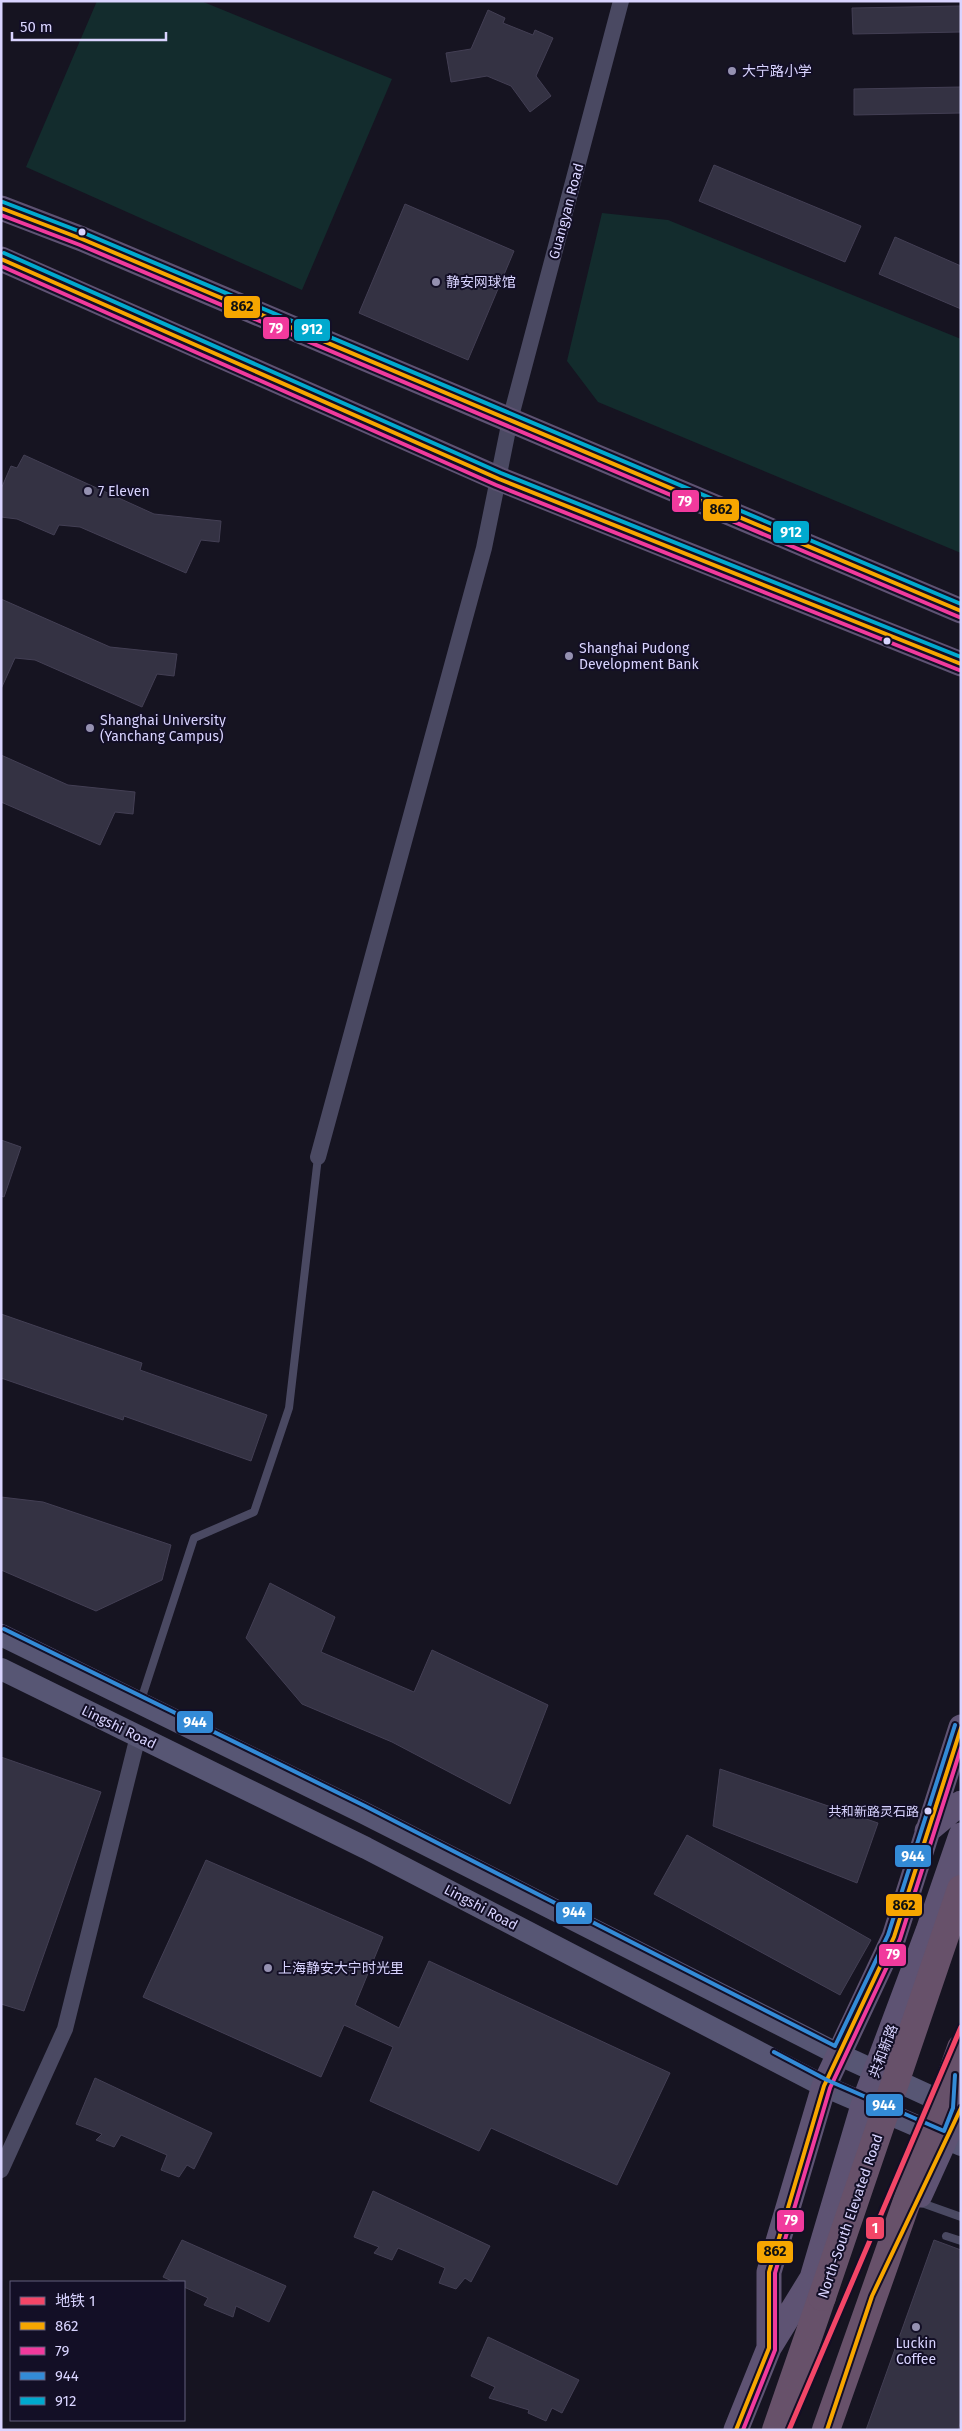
<svg xmlns="http://www.w3.org/2000/svg" width="962" height="2431" font-family="'Fira Sans','Noto Sans SC',sans-serif">
<style>
.green{fill:#132c2d}
.building{fill:#343243;stroke:#433f54}
.lines{fill:none;stroke-linecap:round;stroke-linejoin:round}
.lane{stroke:#4a4962;stroke-width:8}
.street{stroke:#4a4962;stroke-width:16}
.secondary{stroke:#575674;stroke-width:22}
.primary{stroke:#5e5373;stroke-width:25}
.highway{stroke:#67516a;stroke-width:28}
.highway-bridge{stroke:#67516a;stroke-width:28}
.bus-1-casing{stroke:#130f26;stroke-width:8}
.bus-2-casing{stroke:#130f26;stroke-width:8}
.bus-3-casing{stroke:#130f26;stroke-width:8}
.bus-4-casing{stroke:#130f26;stroke-width:8}
.bus-1{stroke:#f7a600;stroke-width:4}
.bus-2{stroke:#f13a9d;stroke-width:4}
.bus-3{stroke:#338bd7;stroke-width:4}
.bus-4{stroke:#00a9ce;stroke-width:4}
.metro-1-casing{stroke:#130f26;stroke-width:9}
.metro-1{stroke:#f34667;stroke-width:5}
.poi-dot{fill:#9591b1;stroke:#130f26;stroke-width:2}
.bus-dot{fill:#d9d4ff;stroke:#130f26;stroke-width:2}
.labels{text-anchor:middle;stroke-width:4;stroke-linejoin:round;paint-order:stroke}
.bus-label{font-size:13px;fill:#d9d4ff;stroke:#130f26;text-anchor:end}
.poi-label{font-size:14px;fill:#d9d4ff;stroke:#130f26;text-anchor:start}
.street-label{font-size:14px;fill:#d9d4ff;stroke:#130f26}
.line-badge{stroke:#130f26;stroke-width:2}
.badge-label{font-size:14px;text-anchor:middle;font-weight:bold;fill:#fff}
.pale-badge-label{font-size:14px;text-anchor:middle;font-weight:bold;fill:#111}
</style>
<rect width="100%" height="100%" fill="#161421"/>
<path class="green" d="M 97,1 L 201,1 L 392,79 L 302,290 L 26,167 Z
M 602,213 L 668,220 L 961,339 L 961,553 L 598,402 L 567,361 Z"/>
<path class="building" d="M 961,6 L 961,32 L 853,34 L 852,8 Z
M 488,10 L 505,18 L 503,23 L 533,35 L 535,30 L 553,38 L 536,76 L 551,96 L 530,112 L 511,86 L 487,76 L 451,82 L 446,53 L 471,49 Z
M 961,87 L 961,113 L 854,115 L 854,89 Z
M 714,165 L 861,226 L 845,262 L 699,201 Z
M 405,204 L 514,251 L 468,360 L 359,313 Z
M 895,237 L 961,266 L 961,309 L 879,274 Z
M 24,455 L 154,514 L 221,521 L 219,542 L 201,540 L 186,573 L 80,527 L 59,525 L 54,535 L 17,519 L 1,517 L 1,489 L 11,466 L 17,468 Z
M 1,599 L 110,647 L 177,654 L 174,676 L 157,674 L 142,707 L 35,660 L 15,658 L 1,689 Z
M 1,755 L 68,785 L 135,792 L 133,814 L 115,812 L 100,845 L 1,802 Z
M 1,1140 L 21,1147 L 4,1197 L 1,1196 Z
M 1,1314 L 142,1363 L 140,1370 L 267,1415 L 251,1461 L 124,1416 L 123,1420 L 1,1378 Z
M 1,1497 L 43,1502 L 171,1545 L 162,1580 L 96,1611 L 1,1570 Z
M 270,1583 L 335,1617 L 321,1652 L 414,1692 L 432,1650 L 548,1705 L 510,1804 L 392,1742 L 302,1704 L 246,1638 Z
M 1,1757 L 101,1792 L 24,2011 L 1,2004 Z
M 720,1769 L 878,1823 L 857,1883 L 713,1826 Z
M 687,1835 L 871,1940 L 840,1995 L 654,1894 Z
M 206,1860 L 383,1937 L 355,2005 L 399,2028 L 429,1961 L 670,2073 L 617,2185 L 491,2128 L 479,2151 L 370,2101 L 393,2047 L 344,2025 L 321,2077 L 143,1997 Z
M 95,2078 L 212,2133 L 194,2169 L 187,2165 L 179,2177 L 161,2170 L 167,2155 L 121,2135 L 114,2147 L 96,2140 L 102,2134 L 76,2124 Z
M 373,2191 L 490,2246 L 471,2282 L 465,2278 L 456,2289 L 439,2283 L 445,2268 L 398,2248 L 392,2260 L 374,2253 L 379,2247 L 354,2237 Z
M 182,2240 L 286,2286 L 269,2322 L 236,2306 L 233,2317 L 204,2305 L 208,2298 L 184,2287 L 184,2282 L 174,2282 L 163,2277 Z
M 934,2240 L 961,2250 L 961,2421 L 958,2430 L 866,2430 Z
M 488,2337 L 579,2380 L 562,2413 L 552,2408 L 546,2421 L 528,2413 L 529,2410 L 489,2398 L 495,2387 L 471,2376 Z"/>
<g class="lines">
<path class="lane" d="M 141,1700 L 194,1538 L 254,1512 L 289,1408 L 318,1157
M 919,2202 L 961,2217
M 946,2236 L 961,2241"/>
<path class="street" d="M 318,1157 L 484,548 L 510,420 L 621,1
M 1,2170 L 65,2029 L 138,1736"/>
<path class="secondary" d="M 1,1635 L 362,1812 L 838,2054 L 958,2109
M 1,1669 L 366,1848 L 824,2086 L 961,2145"/>
<path class="primary" d="M 1,208 L 82,239 L 961,611
M 1,259 L 499,479 L 961,664
M 927,1831 L 961,1803
M 920,2195 L 959,2109 L 961,2075
M 769,2348 L 812,2278 L 864,2102 L 928,1931 L 961,1835
M 736,2430 L 769,2348 L 769,2272 L 824,2086 L 894,1937 L 961,1727"/>
<path class="highway" d="M 776,2430 L 822,2297"/>
<path class="highway-bridge" d="M 822,2297 L 961,1889
M 826,2430 L 961,2048"/>
<g class="bus-1-casing">
<path id="bus-1" d="M 1,208 L 82,239 L 961,611
M 1,259 L 499,479 L 961,664
M 736,2430 L 769,2348 L 769,2272 L 824,2086 L 894,1937 L 961,1728
M 827,2430 L 872,2296 L 961,2108"/>
</g>
<g class="bus-2-casing">
<path id="bus-2" d="M 1,215 L 80,245 L 959,617
M 1,266 L 496,485 L 959,670
M 743,2430 L 775,2350 L 775,2273 L 830,2088 L 900,1939 L 961,1748"/>
</g>
<g class="bus-3-casing">
<path id="bus-3" d="M 4,1629 L 365,1806 L 835,2046 L 888,1935 L 955,1725
M 774,2052 L 827,2080 L 944,2131 L 953,2108 L 955,2075"/>
</g>
<g class="bus-4-casing">
<path id="bus-4" d="M 3,202 L 84,233 L 961,604
M 4,253 L 501,473 L 961,657"/>
</g>
<use href="#bus-1" class="bus-1"/>
<use href="#bus-2" class="bus-2"/>
<use href="#bus-3" class="bus-3"/>
<use href="#bus-4" class="bus-4"/>
<g class="metro-1-casing">
<path id="metro-1" d="M 789,2430 L 961,2027"/>
</g>
<use href="#metro-1" class="metro-1"/>
</g>
<g class="poi-dot">
<circle cx="732" cy="71" r="5"/>
<circle cx="436" cy="282" r="5"/>
<circle cx="88" cy="491" r="5"/>
<circle cx="569" cy="656" r="5"/>
<circle cx="90" cy="728" r="5"/>
<circle cx="268" cy="1968" r="5"/>
<circle cx="916" cy="2327" r="5"/>
</g>
<g class="bus-dot">
<circle cx="82" cy="232" r="4.5"/>
<circle cx="887" cy="641" r="4.5"/>
<circle cx="928" cy="1811" r="4.5"/>
</g>
<g class="labels">
<g class="bus-label">
<text x="919" y="1816">共和新路灵石路</text>
</g>
<g class="poi-label">
<text x="742" y="76">大宁路小学</text>
<text x="446" y="287">静安网球馆</text>
<text x="98" y="496">7 Eleven</text>
<text x="579" y="653">Shanghai Pudong<tspan x="579" dy="16">Development Bank</tspan></text>
<text x="100" y="725">Shanghai University<tspan x="100" dy="16">(Yanchang Campus)</tspan></text>
<text x="278" y="1973">上海静安大宁时光里</text>
<text x="916" y="2348" text-anchor="middle">Luckin<tspan x="916" dy="16">Coffee</tspan></text>
</g>
<g class="street-label">
<text transform="translate(566 211) rotate(-75)" y="5">Guangyan Road</text>
<text transform="translate(119 1727) rotate(26)" y="5">Lingshi Road</text>
<text transform="translate(481 1907) rotate(28)" y="5">Lingshi Road</text>
<text transform="translate(883 2051) rotate(-69)" y="5">共和新路</text>
<text transform="translate(850 2216) rotate(-71)" y="5">North-South Elevated Road</text>
</g>
</g>
<g class="line-badge">
<rect x="223" y="295" width="38" height="24" rx="5" fill="#f7a600"/>
<rect x="262" y="316" width="28" height="24" rx="5" fill="#f13a9d"/>
<rect x="293" y="318" width="38" height="24" rx="5" fill="#00a9ce"/>
<rect x="671" y="489" width="29" height="24" rx="5" fill="#f13a9d"/>
<rect x="702" y="498" width="38" height="24" rx="5" fill="#f7a600"/>
<rect x="772" y="520" width="38" height="24" rx="5" fill="#00a9ce"/>
<rect x="176" y="1710" width="38" height="24" rx="5" fill="#338bd7"/>
<rect x="894" y="1844" width="38" height="24" rx="5" fill="#338bd7"/>
<rect x="885" y="1893" width="38" height="24" rx="5" fill="#f7a600"/>
<rect x="555" y="1901" width="38" height="24" rx="5" fill="#338bd7"/>
<rect x="878" y="1943" width="29" height="24" rx="5" fill="#f13a9d"/>
<rect x="865" y="2093" width="39" height="24" rx="5" fill="#338bd7"/>
<rect x="776" y="2209" width="29" height="24" rx="5" fill="#f13a9d"/>
<rect x="865" y="2216" width="20" height="24" rx="5" fill="#f34667"/>
<rect x="756" y="2240" width="38" height="24" rx="5" fill="#f7a600"/>
</g>
<g class="badge-label">
<text x="276" y="333">79</text>
<text x="312" y="334">912</text>
<text x="685" y="506">79</text>
<text x="791" y="537">912</text>
<text x="195" y="1727">944</text>
<text x="913" y="1861">944</text>
<text x="574" y="1917">944</text>
<text x="893" y="1959">79</text>
<text x="884" y="2110">944</text>
<text x="791" y="2225">79</text>
<text x="875" y="2233">1</text>
</g>
<g class="pale-badge-label">
<text x="242" y="311">862</text>
<text x="721" y="514">862</text>
<text x="904" y="1910">862</text>
<text x="775" y="2256">862</text>
</g>
<rect width="962" height="2431" fill="none" stroke="#d9d4ff" stroke-width="5"/>
<rect x="10" y="2281" width="175" height="140" fill="#130f26" stroke="#625e7d"/>
<rect x="20" y="2297" width="25" height="8" fill="#f34667" stroke="#625e7d"/>
<text x="55" y="2306" font-size="15" fill="#d9d4ff">地铁 1</text>
<rect x="20" y="2322" width="25" height="8" fill="#f7a600" stroke="#625e7d"/>
<text x="55" y="2331" font-size="15" fill="#d9d4ff">862</text>
<rect x="20" y="2347" width="25" height="8" fill="#f13a9d" stroke="#625e7d"/>
<text x="55" y="2356" font-size="15" fill="#d9d4ff">79</text>
<rect x="20" y="2372" width="25" height="8" fill="#338bd7" stroke="#625e7d"/>
<text x="55" y="2381" font-size="15" fill="#d9d4ff">944</text>
<rect x="20" y="2397" width="25" height="8" fill="#00a9ce" stroke="#625e7d"/>
<text x="55" y="2406" font-size="15" fill="#d9d4ff">912</text>
<path d="M12 32v8h154v-8" fill="none" stroke="#d9d4ff" stroke-width="2.5"/>
<text x="20" y="32" font-size="15" fill="#d9d4ff" stroke="#130f26" stroke-width="4" paint-order="stroke">50 m</text>
</svg>
